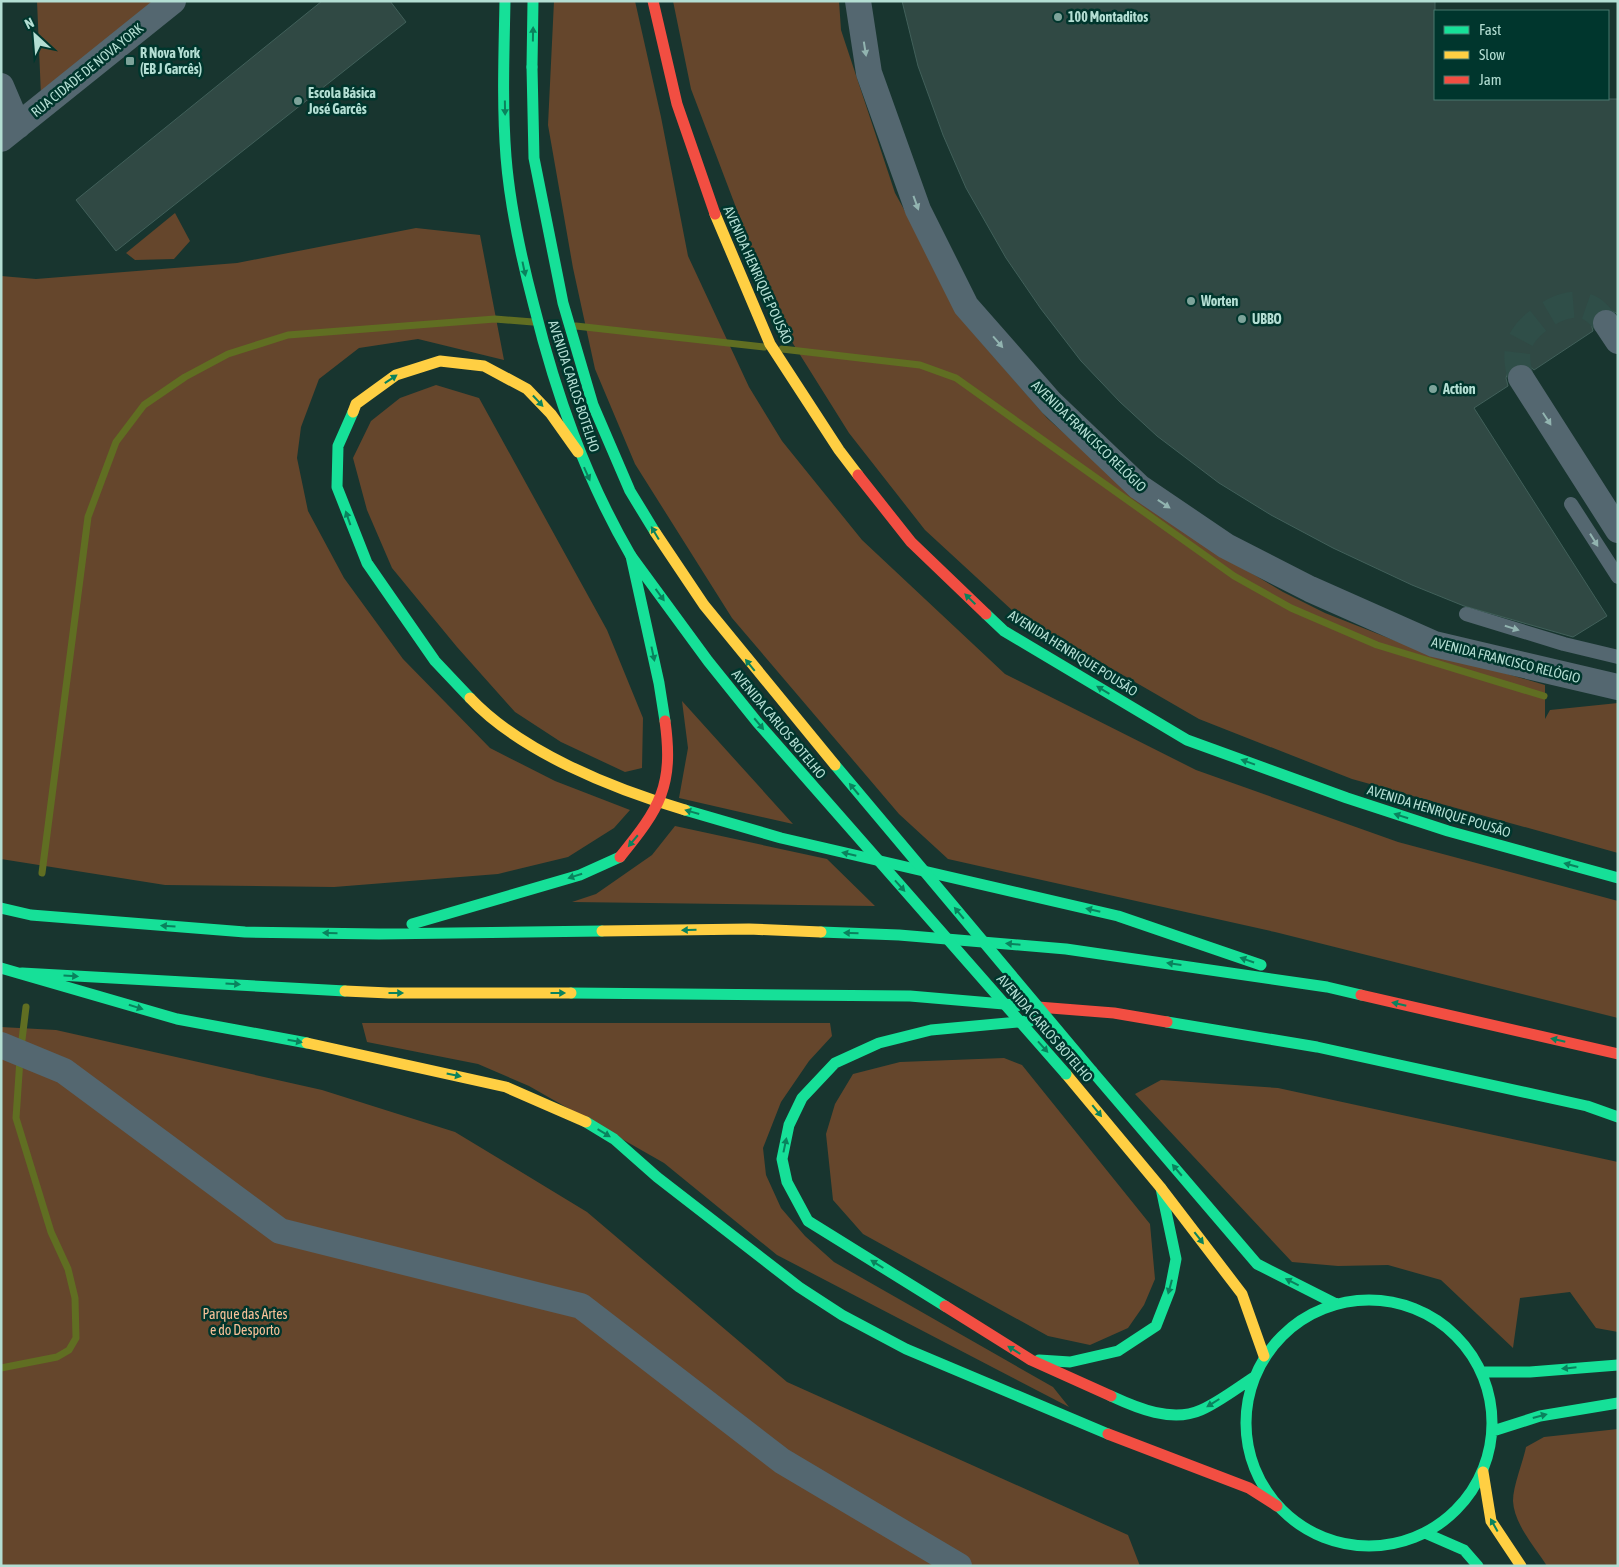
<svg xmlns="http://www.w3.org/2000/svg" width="1619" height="1567" font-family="'Asap Condensed',sans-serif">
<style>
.green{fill:#65462c}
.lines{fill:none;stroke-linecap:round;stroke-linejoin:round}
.stream{stroke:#606e22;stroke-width:7}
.building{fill:#304944;stroke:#41605a}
.street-tunnel{stroke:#2f4e48;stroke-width:26;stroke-dasharray:26 13;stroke-linecap:butt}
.lane{stroke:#546770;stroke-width:14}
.street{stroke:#546770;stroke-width:26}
.fast{stroke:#16e098;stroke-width:11}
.slow{stroke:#ffcf43;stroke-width:11}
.jam{stroke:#f24e42;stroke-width:11}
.fast-bridge{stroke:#16e098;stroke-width:11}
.slow-bridge{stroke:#ffcf43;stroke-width:11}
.jam-bridge{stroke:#f24e42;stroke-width:11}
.oneway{fill:#0a825d}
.oneway2{fill:#92b4b0}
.poi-dot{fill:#7da39a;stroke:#00362d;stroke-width:2}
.labels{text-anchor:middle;stroke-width:5;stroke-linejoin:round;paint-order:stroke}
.poi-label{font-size:14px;font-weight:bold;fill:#b3ded3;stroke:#00362d;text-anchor:start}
.street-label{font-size:14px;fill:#b3ded3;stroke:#00362d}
.park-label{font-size:14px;fill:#f6c098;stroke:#00362d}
</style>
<rect width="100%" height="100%" fill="#18352f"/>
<path class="green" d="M 37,1 L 156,1 L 41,96 Z
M 554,1 L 635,1 L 661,117 L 688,256 L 749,387 L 782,441 L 862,540 L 1005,674 L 1196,770 L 1398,842 L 1618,901 L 1618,1018 L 1275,932 L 948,859 L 899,814 L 732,618 L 635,464 L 595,369 L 573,268 L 548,125 Z
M 673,1 L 839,1 L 841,30 L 895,193 L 969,328 L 1047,418 L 1074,442 L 1203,544 L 1283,592 L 1325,613 L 1396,641 L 1545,685 L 1545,719 L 1550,710 L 1618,703 L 1618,853 L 1352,779 L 1199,719 L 1014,612 L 925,530 L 849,433 L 772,310 L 740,218 L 691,89 Z
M 175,213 L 190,241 L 174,259 L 135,260 L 126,253 Z
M 416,228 L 480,235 L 504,360 L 418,339 L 359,348 L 319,379 L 301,427 L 297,458 L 308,511 L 344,578 L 403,659 L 490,748 L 555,781 L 630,810 L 614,828 L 568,857 L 498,874 L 334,887 L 165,885 L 1,859 L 1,276 L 36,279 L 237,263 Z
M 436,385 L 479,398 L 607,630 L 643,718 L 642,768 L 625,772 L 561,742 L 515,712 L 457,647 L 392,568 L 367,510 L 353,458 L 371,421 L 400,398 Z
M 682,701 L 793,824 L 679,798 L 688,748 Z
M 675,826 L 827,859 L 875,906 L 572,902 L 596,894 L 652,855 Z
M 362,1023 L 830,1023 L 832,1036 L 809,1061 L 781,1102 L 763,1148 L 766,1175 L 781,1208 L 805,1236 L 834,1262 L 1053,1387 L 1069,1407 L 777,1255 L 664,1163 L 529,1086 L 478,1064 L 367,1042 Z
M 1,1027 L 56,1030 L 322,1090 L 455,1132 L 587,1212 L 787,1382 L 1128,1535 L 1140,1566 L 1,1566 Z
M 1004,1058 L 1022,1065 L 1150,1224 L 1155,1279 L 1144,1305 L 1128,1328 L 1090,1345 L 1048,1336 L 863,1234 L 833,1200 L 826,1134 L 835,1104 L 853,1074 L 900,1062 Z
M 1161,1080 L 1278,1088 L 1618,1162 L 1618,1332 L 1596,1328 L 1570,1292 L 1520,1298 L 1513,1348 L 1441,1280 L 1388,1265 L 1338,1266 L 1292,1262 L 1135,1094 Z
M 1618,1429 L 1618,1566 L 1547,1566 C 1535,1547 1514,1524 1513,1501 C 1513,1486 1523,1462 1526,1447 L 1544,1437 Z"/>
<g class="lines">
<path class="stream" d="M 576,326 L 764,347
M 782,349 L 920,365 L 956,378 L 1234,576 L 1291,608 L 1377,645 L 1544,696
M 42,873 L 88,517 L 116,442 L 144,405 L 185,377 L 228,354 L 288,335 L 495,319 L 533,322
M 21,1048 L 26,1007
M 1,1368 L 57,1357 L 69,1350 L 76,1338 L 75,1298 L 68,1269 L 51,1232 L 16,1118 L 20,1059"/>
</g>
<path class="building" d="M 322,1 L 390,1 L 406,22 L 116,251 L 76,200 Z
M 902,1 L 1435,1 L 1435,99 L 1618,99 L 1618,314 L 1606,308 L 1598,310 L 1592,317 L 1591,323 L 1593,331 L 1534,370 L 1528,365 L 1521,363 L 1513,366 L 1508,372 L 1506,378 L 1508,386 L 1474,408 L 1607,616 L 1573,637 L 1464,606 L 1412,585 L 1333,548 L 1271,515 L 1219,483 L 1157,436 L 1120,402 L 1081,361 L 1041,309 L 1006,258 L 966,188 L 943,135 L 918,66 Z"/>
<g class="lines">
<path class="street-tunnel" d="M 1521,378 C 1517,365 1515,353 1521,340 C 1531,321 1564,299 1585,306 C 1595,309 1600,316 1606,323"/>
<path class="lane" d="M 1571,504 L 1618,577
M 1466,614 L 1564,644 L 1618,657"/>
<path class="street" d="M 858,1 L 869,73 L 918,210 L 966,306 L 1051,403 L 1139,487 L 1226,546 L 1310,589 L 1434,644 L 1618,687
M 1,86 L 18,126
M 1,139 L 173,1
M 1606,323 L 1618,341
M 1521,378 L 1618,530
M 1,1045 L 64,1071 L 280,1231 L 581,1306 L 782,1461 L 959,1566"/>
<path class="fast" d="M 505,1 C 504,53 502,105 506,157 C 510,207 521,257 534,306 C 556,394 585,477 631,556
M 532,67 L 533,1
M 353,412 L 338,446 L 337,487 L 367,563 L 435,661 L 470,698
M 986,614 L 1004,631 L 1187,740 L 1347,798 L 1448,831 L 1618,878
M 685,810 L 781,838 L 1118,916 L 1261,965
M 1,908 L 31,915 L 245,932 L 379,934 L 602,931
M 412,924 L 580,875 L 620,857
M 821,932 L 899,935 L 1066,949 L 1327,987 L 1361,995
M 1,968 L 177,1019 L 307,1043
M 22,973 L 345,991
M 571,993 L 910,996 L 1038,1007
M 1167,1022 L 1317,1047 L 1587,1106 L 1618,1117
M 1092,1071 L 1257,1264 L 1336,1304
M 586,1122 L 614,1139 L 657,1177 L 799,1287 L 842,1315 L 906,1349 L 1108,1434
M1246 1423a123 123 0 1 1 246 0a123 123 0 1 1-246 0Z
M 945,1306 L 808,1221 L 787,1182 L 782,1159 L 789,1125 L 802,1098 L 835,1063 L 879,1043 L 931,1030 L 1039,1020
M 1039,1360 L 1070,1362 L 1118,1351 L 1156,1326 L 1170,1290 L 1176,1259 L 1161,1188
M 1483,1372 L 1530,1372 L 1618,1365
M 1111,1396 C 1137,1408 1172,1423 1201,1410 C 1219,1402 1237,1388 1254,1377
M 1493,1431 L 1540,1416 L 1618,1403
M 1425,1533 L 1464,1550 L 1478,1566"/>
<path class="slow" d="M 715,214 L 770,344 L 839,450 L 858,475
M 353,412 L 356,404 L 396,375 L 440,361 L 484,366 L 527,389 L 551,414 L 578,452
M 470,698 C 521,752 613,789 685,810
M 602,931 L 749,929 L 821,932
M 345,991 L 389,993 L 571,993
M 307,1043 L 506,1087 L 586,1122
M 1066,1074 L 1161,1188 L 1242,1294 L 1264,1356
M 1483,1472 L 1491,1521 L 1521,1566"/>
<path class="jam" d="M 653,1 L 677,104 L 715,214
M 858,475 L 911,542 L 986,614
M 1361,995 L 1618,1054
M 1038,1007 L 1114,1013 L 1167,1022
M 945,1306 L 1031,1360 L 1111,1396
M 1108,1434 L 1249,1488 L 1277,1506"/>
<path class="fast-bridge" d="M 532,67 L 534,158 L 563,303 L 593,405 L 630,491 L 655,532
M 631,556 L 708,661 L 757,722 L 1066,1074
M 631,556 L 659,683 L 665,721
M 835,765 L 1092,1071"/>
<path class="slow-bridge" d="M 655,532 L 704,605 L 835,765"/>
<path class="jam-bridge" d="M 620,857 C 660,808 674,786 665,721"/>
</g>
<defs><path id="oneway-solid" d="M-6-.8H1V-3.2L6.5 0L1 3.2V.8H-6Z" transform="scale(1.25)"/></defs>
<g class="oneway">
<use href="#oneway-solid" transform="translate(533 34) rotate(-89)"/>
<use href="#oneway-solid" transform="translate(505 108) rotate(89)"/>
<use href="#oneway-solid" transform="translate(524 269) rotate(78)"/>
<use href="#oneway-solid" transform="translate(391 379) rotate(-34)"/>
<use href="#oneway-solid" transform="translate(538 401) rotate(47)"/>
<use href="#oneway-solid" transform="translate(587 474) rotate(66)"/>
<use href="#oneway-solid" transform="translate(348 518) rotate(-109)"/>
<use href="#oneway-solid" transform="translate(655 533) rotate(-121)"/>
<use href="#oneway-solid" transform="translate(660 595) rotate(54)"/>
<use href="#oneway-solid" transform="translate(970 599) rotate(-136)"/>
<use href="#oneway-solid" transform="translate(653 654) rotate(78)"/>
<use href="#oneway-solid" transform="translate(750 665) rotate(-129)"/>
<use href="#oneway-solid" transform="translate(1103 690) rotate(-149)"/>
<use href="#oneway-solid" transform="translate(759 724) rotate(50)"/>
<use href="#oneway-solid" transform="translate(1248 762) rotate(-160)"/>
<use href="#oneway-solid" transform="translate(854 789) rotate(-130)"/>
<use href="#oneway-solid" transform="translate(692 812) rotate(-164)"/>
<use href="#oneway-solid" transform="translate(1401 816) rotate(-162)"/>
<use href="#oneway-solid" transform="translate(633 841) rotate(130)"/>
<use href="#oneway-solid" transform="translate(849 854) rotate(-167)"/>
<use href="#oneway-solid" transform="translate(1571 865) rotate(-165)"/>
<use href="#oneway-solid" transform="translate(575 876) rotate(162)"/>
<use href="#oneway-solid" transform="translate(900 886) rotate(48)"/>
<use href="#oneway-solid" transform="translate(1093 910) rotate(-167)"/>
<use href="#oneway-solid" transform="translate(959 913) rotate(-130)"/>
<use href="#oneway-solid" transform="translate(168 926) rotate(-176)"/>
<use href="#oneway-solid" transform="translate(689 930) rotate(179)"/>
<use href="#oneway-solid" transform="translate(330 933) rotate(-179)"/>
<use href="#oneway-solid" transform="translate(851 933) rotate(-178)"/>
<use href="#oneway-solid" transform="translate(1013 944) rotate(-175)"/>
<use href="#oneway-solid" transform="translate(1247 960) rotate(-161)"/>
<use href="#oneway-solid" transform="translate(1174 964) rotate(-172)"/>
<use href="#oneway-solid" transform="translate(71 976) rotate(3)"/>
<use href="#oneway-solid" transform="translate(233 984) rotate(3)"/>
<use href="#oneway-solid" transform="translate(396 993)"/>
<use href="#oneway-solid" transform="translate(558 993)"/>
<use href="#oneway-solid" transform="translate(1399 1004) rotate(-167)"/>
<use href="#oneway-solid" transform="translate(136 1007) rotate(17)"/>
<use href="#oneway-solid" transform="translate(1558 1040) rotate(-167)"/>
<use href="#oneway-solid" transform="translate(295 1041) rotate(10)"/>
<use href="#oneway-solid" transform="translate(1043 1047) rotate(48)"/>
<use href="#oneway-solid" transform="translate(454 1075) rotate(12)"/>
<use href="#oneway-solid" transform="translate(1097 1111) rotate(51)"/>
<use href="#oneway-solid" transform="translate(604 1133) rotate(31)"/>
<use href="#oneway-solid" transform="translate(785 1145) rotate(-78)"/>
<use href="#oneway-solid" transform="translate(1177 1170) rotate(-130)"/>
<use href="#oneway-solid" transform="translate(1199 1238) rotate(52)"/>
<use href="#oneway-solid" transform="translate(877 1264) rotate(-148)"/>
<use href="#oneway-solid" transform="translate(1292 1282) rotate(-153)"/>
<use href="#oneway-solid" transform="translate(1170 1287) rotate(105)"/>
<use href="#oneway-solid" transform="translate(1014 1350) rotate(-148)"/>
<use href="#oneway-solid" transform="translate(1569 1368) rotate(174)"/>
<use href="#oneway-solid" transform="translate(1213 1403) rotate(148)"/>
<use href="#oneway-solid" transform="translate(1540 1416) rotate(-15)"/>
<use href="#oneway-solid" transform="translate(1494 1525) rotate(-119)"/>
</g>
<g class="oneway2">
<use href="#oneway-solid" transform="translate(865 49) rotate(81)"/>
<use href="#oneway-solid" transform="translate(916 203) rotate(70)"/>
<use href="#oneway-solid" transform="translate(998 342) rotate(49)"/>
<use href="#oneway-solid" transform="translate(1547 419) rotate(57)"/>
<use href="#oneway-solid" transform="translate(1164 504) rotate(34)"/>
<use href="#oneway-solid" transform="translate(1594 540) rotate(58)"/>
<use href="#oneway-solid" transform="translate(1512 628) rotate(17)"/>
</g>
<g class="poi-dot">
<circle cx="1058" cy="17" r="5"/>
<rect x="125" y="56" width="10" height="10" rx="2.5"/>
<circle cx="298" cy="101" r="5"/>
<circle cx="1191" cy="301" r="5"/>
<circle cx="1242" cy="319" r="5"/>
<circle cx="1433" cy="389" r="5"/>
</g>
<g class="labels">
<g class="poi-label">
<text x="1068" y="22">100 Montaditos</text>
<text x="140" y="58">R Nova York<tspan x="140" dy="16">(EB J Garcês)</tspan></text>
<text x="308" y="98">Escola Básica<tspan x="308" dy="16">José Garcês</tspan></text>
<text x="1201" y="306">Worten</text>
<text x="1252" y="324">UBBO</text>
<text x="1443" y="394">Action</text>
</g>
<g class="street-label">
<text transform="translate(87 70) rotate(-39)" y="5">RUA CIDADE DE NOVA YORK</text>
<text transform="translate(758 275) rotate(66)" y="5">AVENIDA HENRIQUE POUSÃO</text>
<text transform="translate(574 386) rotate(72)" y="5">AVENIDA CARLOS BOTELHO</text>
<text transform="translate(1089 436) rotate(44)" y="5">AVENIDA FRANCISCO RELÓGIO</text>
<text transform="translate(1073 653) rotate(32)" y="5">AVENIDA HENRIQUE POUSÃO</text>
<text transform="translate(1506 660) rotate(14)" y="5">AVENIDA FRANCISCO RELÓGIO</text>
<text transform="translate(779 724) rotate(50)" y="5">AVENIDA CARLOS BOTELHO</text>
<text transform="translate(1439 811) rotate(17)" y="5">AVENIDA HENRIQUE POUSÃO</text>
<text transform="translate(1045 1028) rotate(49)" y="5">AVENIDA CARLOS BOTELHO</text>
</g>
<g class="park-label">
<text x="245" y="1319">Parque das Artes<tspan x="245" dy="16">e do Desporto</tspan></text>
</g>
</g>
<rect width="1619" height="1567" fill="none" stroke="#b3ded3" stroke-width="5"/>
<rect x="1434" y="10" width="175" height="90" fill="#00362d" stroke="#48796f"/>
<rect x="1444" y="26" width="25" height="8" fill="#16e098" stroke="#48796f"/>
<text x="1479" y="35" font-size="15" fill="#b3ded3">Fast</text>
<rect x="1444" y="51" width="25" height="8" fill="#ffcf43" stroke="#48796f"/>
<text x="1479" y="60" font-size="15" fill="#b3ded3">Slow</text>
<rect x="1444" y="76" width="25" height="8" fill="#f24e42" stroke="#48796f"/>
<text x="1479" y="85" font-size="15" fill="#b3ded3">Jam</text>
<g transform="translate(35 35) rotate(334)" stroke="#00362d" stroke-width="4" paint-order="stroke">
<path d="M0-4L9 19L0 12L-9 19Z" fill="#b3ded3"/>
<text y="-8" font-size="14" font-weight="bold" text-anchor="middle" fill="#b3ded3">N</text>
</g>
</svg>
